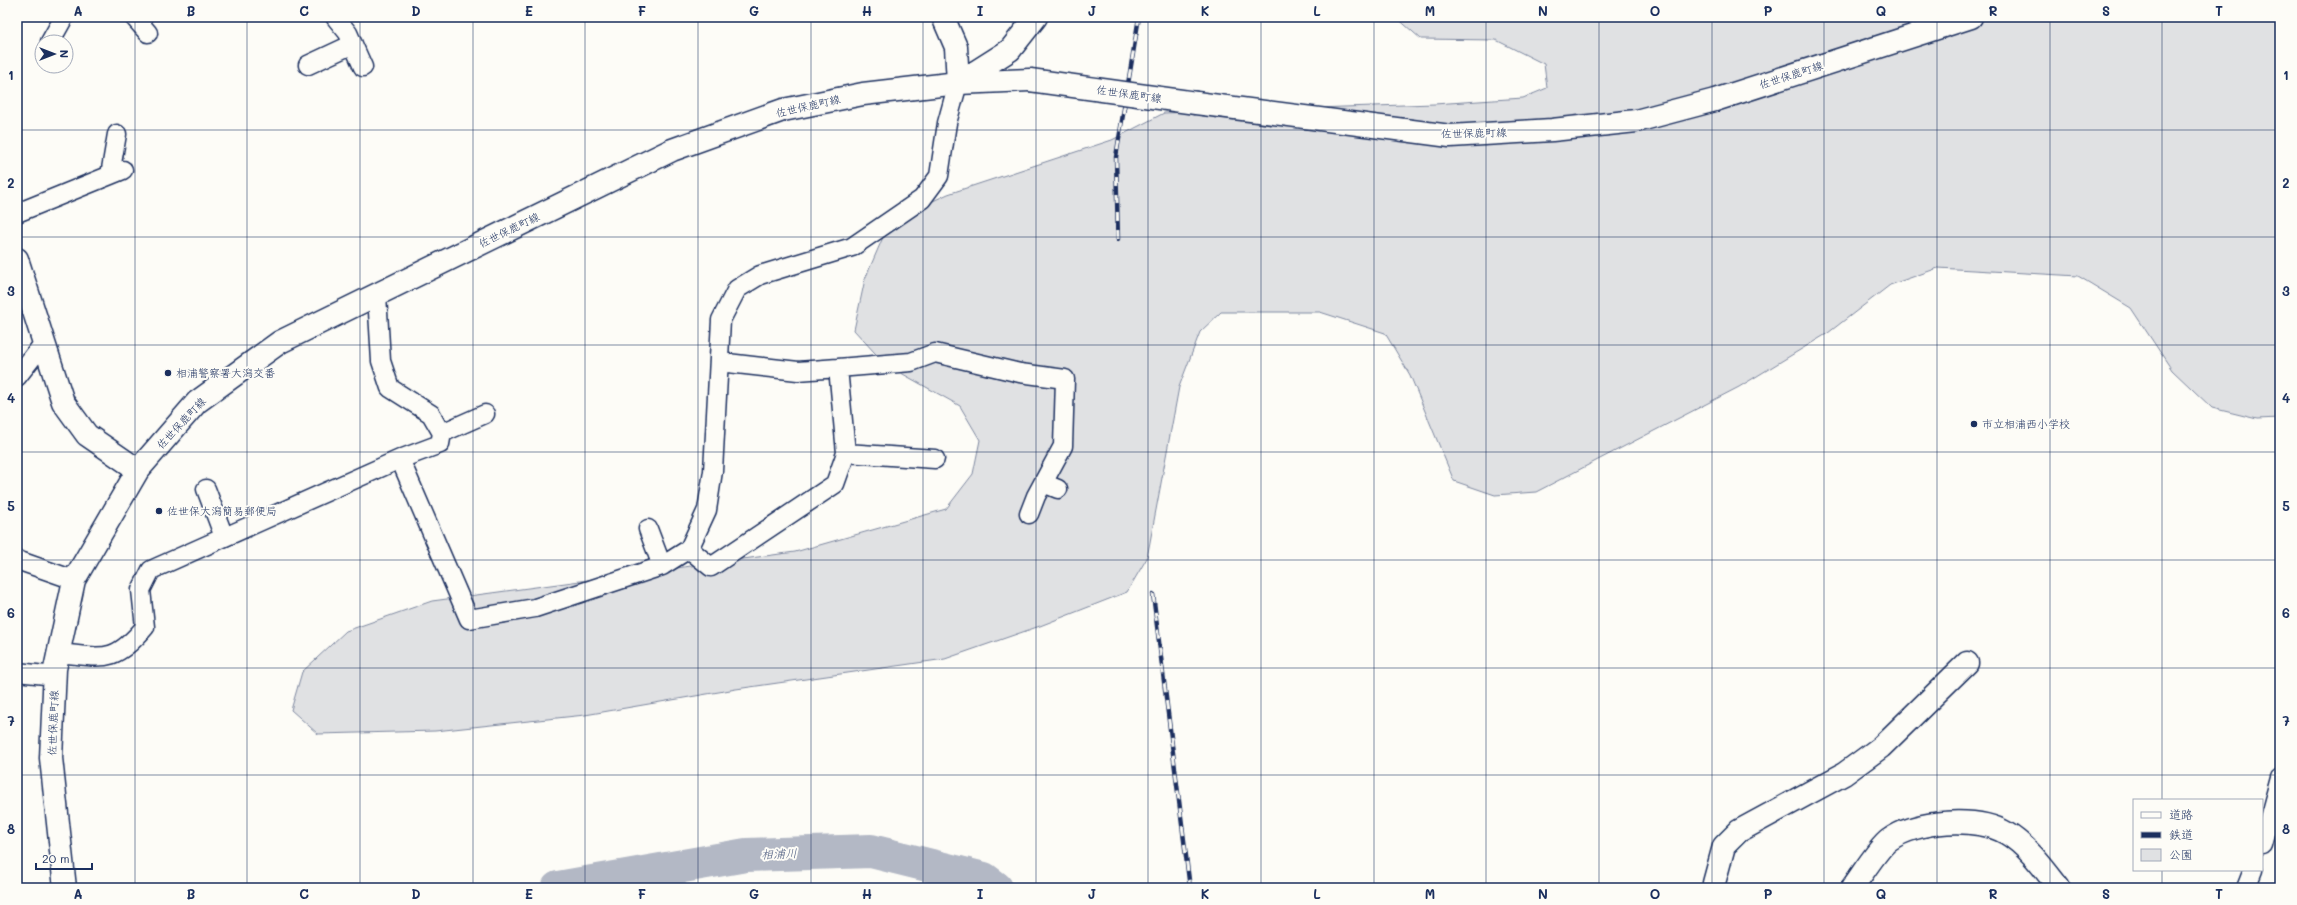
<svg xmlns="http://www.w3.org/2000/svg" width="2297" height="905" font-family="Mali,'Klee One',sans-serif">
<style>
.green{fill:#e0e1e3;stroke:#7e88a0}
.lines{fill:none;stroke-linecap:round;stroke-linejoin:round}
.river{stroke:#b3b8c5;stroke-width:34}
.street-casing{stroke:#1b2f5e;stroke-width:21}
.secondary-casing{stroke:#1b2f5e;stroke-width:25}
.street{stroke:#fdfcf7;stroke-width:18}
.secondary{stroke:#fdfcf7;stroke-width:22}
.rail-casing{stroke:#1b2f5e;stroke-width:4.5}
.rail{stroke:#fdfcf7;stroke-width:3;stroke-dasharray:9;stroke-linecap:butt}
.secondary-bridge-casing{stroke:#1b2f5e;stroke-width:25;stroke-linecap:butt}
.secondary-bridge{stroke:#fdfcf7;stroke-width:22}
.grid{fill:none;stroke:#1b2f5e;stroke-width:1;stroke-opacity:0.55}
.poi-dot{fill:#1b2f5e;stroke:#fdfcf7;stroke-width:1.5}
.labels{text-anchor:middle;stroke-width:4;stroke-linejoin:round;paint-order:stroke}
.street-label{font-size:11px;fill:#1b2f5e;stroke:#fdfcf7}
.poi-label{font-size:11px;fill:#1b2f5e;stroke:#fdfcf7;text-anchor:start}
.water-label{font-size:12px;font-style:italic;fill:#49587d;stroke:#fdfcf7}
.neatline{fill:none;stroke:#1b2f5e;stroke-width:1.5}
.grid-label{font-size:13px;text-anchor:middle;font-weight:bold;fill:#1b2f5e}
</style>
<rect width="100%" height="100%" fill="#fdfcf7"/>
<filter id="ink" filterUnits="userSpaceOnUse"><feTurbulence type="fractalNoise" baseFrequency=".025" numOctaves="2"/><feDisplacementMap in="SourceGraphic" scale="8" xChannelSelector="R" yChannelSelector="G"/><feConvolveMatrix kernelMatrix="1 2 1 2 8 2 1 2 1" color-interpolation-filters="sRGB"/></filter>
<g filter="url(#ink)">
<path class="green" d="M 1396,17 L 2280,17 L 2280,418 L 2257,419 L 2212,408 L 2172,370 L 2131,308 L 2078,276 L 1938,268 L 1890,285 L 1828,333 L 1739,387 L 1536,492 L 1495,495 L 1454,481 L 1410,375 L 1385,333 L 1320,312 L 1221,312 L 1200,332 L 1179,387 L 1147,558 L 1127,592 L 1040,626 L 945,659 L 736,689 L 585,715 L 435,731 L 318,734 L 291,710 L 302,672 L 346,631 L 432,601 L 795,552 L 946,509 L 973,474 L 980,440 L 960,406 L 885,364 L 854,330 L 865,279 L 890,221 L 948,194 L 1112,140 L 1164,113 L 1434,104 L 1523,98 L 1547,88 L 1544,64 L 1496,40 L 1421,39 Z"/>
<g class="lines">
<path class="river" d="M 558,888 L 746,855 L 871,851 L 984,879 L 996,888"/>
<g class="street-casing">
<path id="street" d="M 134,17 L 148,33
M 335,17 L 348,33 L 363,67
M 50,42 L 64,17
M 308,65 L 353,44
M 110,175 L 117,134
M 17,213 L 123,170
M 377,295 L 381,361 L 390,388 L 431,414 L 442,433
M 838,368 L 911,362 L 935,353 L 1020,373 L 1065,379 L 1063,446 L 1036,496 L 1029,514
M 17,377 L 43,344
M 846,453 L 935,459
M 400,459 L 440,444 L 442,433 L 485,414
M 1043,483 L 1058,489
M 206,489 L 224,537
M 648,529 L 662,566
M 689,549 L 711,567 L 835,484 L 846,453 L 838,368 L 798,371 L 719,362
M 17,560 L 74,580
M 58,653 C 103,657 113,665 145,627 L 141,590 L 151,570 L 400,459 L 469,619 L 535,608 L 662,566 L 689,549 L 707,510 L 713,471 L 721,320 L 737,289 L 760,275 L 852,247 L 922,199 L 939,176 L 947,123 L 958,83
M 17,672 L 55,676
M 2262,844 L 2280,778
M 2246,888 L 2253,870"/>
</g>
<g class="secondary-casing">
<path id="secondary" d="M 943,17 L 956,47 L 958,83 L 1010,50 L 1036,17
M 1196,103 L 1450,136 L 1552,130 L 1636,121 L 1715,100 L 1971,17
M 17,259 L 63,402 L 87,435 L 138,470
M 65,888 L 51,758 L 55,669 L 74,580 L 138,470 L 197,402 L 280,342 L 672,150 L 783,110 L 863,94 L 958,83 L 1030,80
M 1715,888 L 1714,883 L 1724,846 L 1739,831 L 1844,774 L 1881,747 L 1967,663
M 1852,888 C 1861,876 1878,848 1889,840 C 1916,820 1978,816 2006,833 C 2027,845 2045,870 2059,888"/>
</g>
<use href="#street" class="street"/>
<use href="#secondary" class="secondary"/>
<g class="rail-casing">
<path id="rail" d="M 1118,239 L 1116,157 L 1139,17
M 1153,594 L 1190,888"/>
</g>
<use href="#rail" class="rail"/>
<g class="secondary-bridge-casing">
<path id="secondary-bridge" d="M 1030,80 L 1196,103"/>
</g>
<use href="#secondary-bridge" class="secondary-bridge"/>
</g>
</g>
<path class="grid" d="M 135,17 L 135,888M 247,17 L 247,888M 360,17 L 360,888M 473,17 L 473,888M 585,17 L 585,888M 698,17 L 698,888M 811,17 L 811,888M 923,17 L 923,888M 1036,17 L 1036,888M 1148,17 L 1148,888M 1261,17 L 1261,888M 1374,17 L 1374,888M 1486,17 L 1486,888M 1599,17 L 1599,888M 1712,17 L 1712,888M 1824,17 L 1824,888M 1937,17 L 1937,888M 2050,17 L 2050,888M 2162,17 L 2162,800M 17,130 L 2280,130M 17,237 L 2280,237M 17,345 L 2280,345M 17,452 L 2280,452M 17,560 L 2280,560M 17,668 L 2280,668M 17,775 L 2280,775M 2162,870 L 2162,888"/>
<g class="poi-dot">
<circle cx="168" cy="373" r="4"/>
<circle cx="1974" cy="424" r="4"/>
<circle cx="159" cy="511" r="4"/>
</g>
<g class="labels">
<g class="street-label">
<text transform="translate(1791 75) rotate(-18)" y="4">佐世保鹿町線</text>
<text transform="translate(1129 94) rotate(8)" y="4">佐世保鹿町線</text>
<text transform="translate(808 106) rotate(-13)" y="4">佐世保鹿町線</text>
<text transform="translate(1474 133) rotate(-1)" y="4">佐世保鹿町線</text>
<text transform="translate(509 230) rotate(-26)" y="4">佐世保鹿町線</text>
<text transform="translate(181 423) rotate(-47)" y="4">佐世保鹿町線</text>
<text transform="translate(53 723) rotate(-88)" y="4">佐世保鹿町線</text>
</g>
<g class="poi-label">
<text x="176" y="377">相浦警察署大潟交番</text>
<text x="1982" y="428">市立相浦西小学校</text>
<text x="167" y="515">佐世保大潟簡易郵便局</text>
</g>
<g class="water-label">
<text transform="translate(779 854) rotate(-2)" y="4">相浦川</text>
</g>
</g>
<rect width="2297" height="905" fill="none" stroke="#fdfcf7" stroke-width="44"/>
<rect x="2133" y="799" width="130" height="72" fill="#fdfcf7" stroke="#a3aaba"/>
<rect x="2141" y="812" width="20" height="6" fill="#fdfcf7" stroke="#a3aaba"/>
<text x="2169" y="819" font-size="12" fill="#1b2f5e">道路</text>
<rect x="2141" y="832" width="20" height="6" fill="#1b2f5e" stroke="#a3aaba"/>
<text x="2169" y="839" font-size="12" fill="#1b2f5e">鉄道</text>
<rect x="2141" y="849" width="20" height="12" fill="#e0e1e3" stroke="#a3aaba"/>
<text x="2169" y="859" font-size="12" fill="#1b2f5e">公園</text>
<g transform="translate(54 54) rotate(90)"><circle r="19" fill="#fdfcf7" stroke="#a3aaba"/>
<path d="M0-3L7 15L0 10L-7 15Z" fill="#1b2f5e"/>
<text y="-6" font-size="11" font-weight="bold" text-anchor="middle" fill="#1b2f5e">N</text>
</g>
<path d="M36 863v6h56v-6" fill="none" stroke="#1b2f5e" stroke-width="2"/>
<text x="42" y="863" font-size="12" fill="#1b2f5e" stroke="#fdfcf7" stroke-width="3" paint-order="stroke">20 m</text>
<rect x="22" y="22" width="2253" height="861" class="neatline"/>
<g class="grid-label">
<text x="78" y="16">A</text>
<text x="191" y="16">B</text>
<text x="304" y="16">C</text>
<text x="416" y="16">D</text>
<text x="529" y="16">E</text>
<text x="642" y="16">F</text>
<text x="754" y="16">G</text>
<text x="867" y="16">H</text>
<text x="980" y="16">I</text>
<text x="1092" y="16">J</text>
<text x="1205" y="16">K</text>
<text x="1317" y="16">L</text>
<text x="1430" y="16">M</text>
<text x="1543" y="16">N</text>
<text x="1655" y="16">O</text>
<text x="1768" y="16">P</text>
<text x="1881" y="16">Q</text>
<text x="1993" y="16">R</text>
<text x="2106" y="16">S</text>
<text x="2219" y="16">T</text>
<text x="11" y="80">1</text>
<text x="2286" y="80">1</text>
<text x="11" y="188">2</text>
<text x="2286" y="188">2</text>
<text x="11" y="296">3</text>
<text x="2286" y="296">3</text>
<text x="11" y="403">4</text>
<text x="2286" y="403">4</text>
<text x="11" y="511">5</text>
<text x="2286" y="511">5</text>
<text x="11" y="618">6</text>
<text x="2286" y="618">6</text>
<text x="11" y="726">7</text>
<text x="2286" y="726">7</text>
<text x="11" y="834">8</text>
<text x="2286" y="834">8</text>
<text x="78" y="899">A</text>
<text x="191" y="899">B</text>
<text x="304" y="899">C</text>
<text x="416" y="899">D</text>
<text x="529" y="899">E</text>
<text x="642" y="899">F</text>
<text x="754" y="899">G</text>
<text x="867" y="899">H</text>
<text x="980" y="899">I</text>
<text x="1092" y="899">J</text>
<text x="1205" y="899">K</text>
<text x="1317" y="899">L</text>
<text x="1430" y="899">M</text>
<text x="1543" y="899">N</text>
<text x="1655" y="899">O</text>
<text x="1768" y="899">P</text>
<text x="1881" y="899">Q</text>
<text x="1993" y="899">R</text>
<text x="2106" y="899">S</text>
<text x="2219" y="899">T</text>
</g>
</svg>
